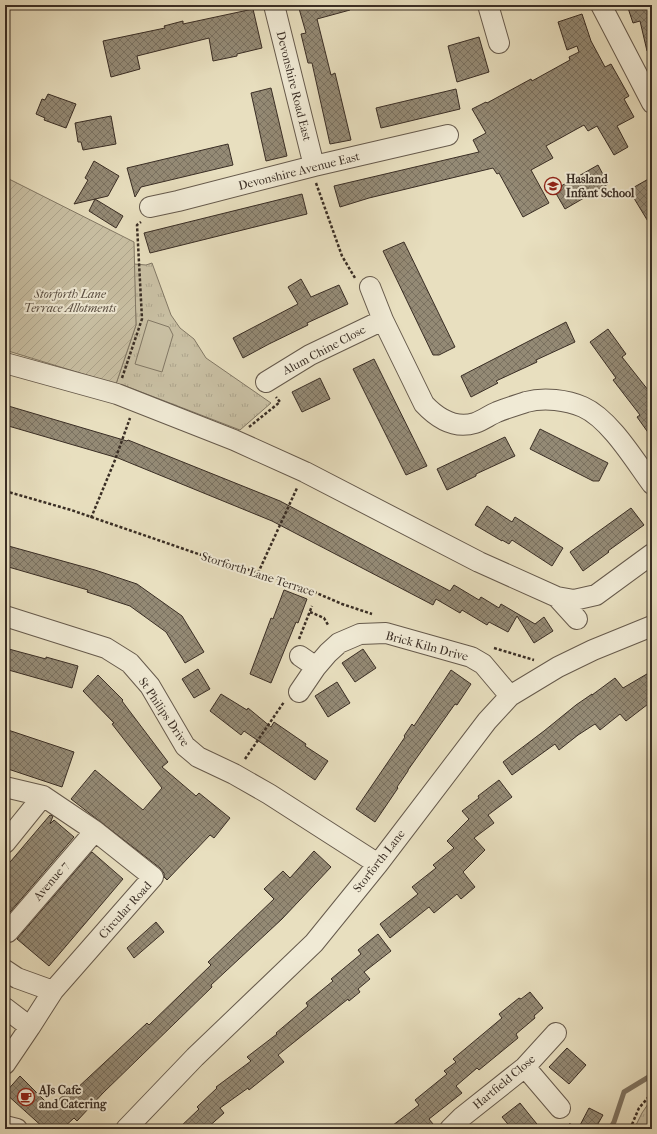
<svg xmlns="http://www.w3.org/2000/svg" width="657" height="1134" font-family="'IM FELL French Canon',serif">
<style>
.grass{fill:url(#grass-tufts);stroke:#827865}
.park{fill:#cac1a5;stroke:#827865}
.garden{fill:url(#garden-furrows);stroke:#827865}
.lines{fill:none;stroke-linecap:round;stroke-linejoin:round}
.stream{stroke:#7f7462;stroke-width:5}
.building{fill:url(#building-cross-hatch);stroke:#3a2e25}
.minor-casing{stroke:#665a4c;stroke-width:22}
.path{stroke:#3a2e25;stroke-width:2.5;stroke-dasharray:3 2;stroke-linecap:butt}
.minor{stroke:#f0ead5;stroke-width:20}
.labels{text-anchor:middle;stroke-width:4;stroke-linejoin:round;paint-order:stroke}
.street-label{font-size:12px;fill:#3a2e25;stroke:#f0ead5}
.poi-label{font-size:12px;font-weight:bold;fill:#3a2e25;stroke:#f0ead5;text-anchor:start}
.park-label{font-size:12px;font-style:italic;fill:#574b3f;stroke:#f0ead5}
</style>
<defs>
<pattern id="grass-tufts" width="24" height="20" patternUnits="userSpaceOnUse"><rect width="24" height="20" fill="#cac1a5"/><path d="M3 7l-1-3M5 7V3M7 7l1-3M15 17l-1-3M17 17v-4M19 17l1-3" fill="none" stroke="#aea68e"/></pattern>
<pattern id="garden-furrows" width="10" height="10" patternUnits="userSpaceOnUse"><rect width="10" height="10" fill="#cac1a5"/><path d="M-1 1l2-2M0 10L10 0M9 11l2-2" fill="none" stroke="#aea68e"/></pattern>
<pattern id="building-cross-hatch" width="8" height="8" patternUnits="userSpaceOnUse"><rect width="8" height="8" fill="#948a75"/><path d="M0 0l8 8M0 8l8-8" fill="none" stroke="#7a7160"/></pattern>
</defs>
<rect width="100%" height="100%" fill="#e8dfbf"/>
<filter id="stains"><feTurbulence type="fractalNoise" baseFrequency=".005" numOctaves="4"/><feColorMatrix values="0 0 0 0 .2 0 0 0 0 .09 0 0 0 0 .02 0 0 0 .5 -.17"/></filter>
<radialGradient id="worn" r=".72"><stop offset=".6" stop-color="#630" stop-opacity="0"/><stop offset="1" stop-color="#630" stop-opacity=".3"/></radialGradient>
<path class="grass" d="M 152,263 L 171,315 L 180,328 L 194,339 L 206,358 L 271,403 L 240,430 L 123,385 L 116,384 L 136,325 L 134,264 L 146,265 Z
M 652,1098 L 652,1129 L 634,1129 L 642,1113 Z"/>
<path class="park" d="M 148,320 L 169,327 L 173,335 L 162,372 L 135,364 Z"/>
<path class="garden" d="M 5,177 L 134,242 L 136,325 L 116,384 L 5,350 Z"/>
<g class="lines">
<path class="stream" d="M 610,1129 L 614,1122 L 624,1092 L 652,1075"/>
</g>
<path class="building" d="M 298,5 L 349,5 L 350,10 L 317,19 L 331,75 L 335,73 L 351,140 L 330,144 L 312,63 L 308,63 L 301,34 L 306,33 Z
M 627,5 L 652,5 L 652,50 L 647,51 L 640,21 L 633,23 Z
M 253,9 L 262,48 L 237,54 L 237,56 L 213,61 L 209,38 L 137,56 L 140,69 L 111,77 L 103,41 L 165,28 L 164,26 L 183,21 L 183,24 Z
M 582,14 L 591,41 L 605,67 L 611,64 L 629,96 L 624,99 L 634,117 L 617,126 L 628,147 L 614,155 L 597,126 L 588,131 L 584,125 L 546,146 L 553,158 L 531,170 L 549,203 L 523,217 L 499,173 L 497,174 L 493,168 L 369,198 L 340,207 L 334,186 L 479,152 L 473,140 L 486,133 L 472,109 L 486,102 L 487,103 L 531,79 L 532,81 L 570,60 L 569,57 L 579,52 L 577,46 L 567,50 L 558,22 Z
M 479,37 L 489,72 L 457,82 L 448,46 Z
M 271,88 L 287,156 L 266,161 L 251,93 Z
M 456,89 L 460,109 L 381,128 L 376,108 Z
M 48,94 L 76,104 L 66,128 L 44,120 L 45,118 L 36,114 L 42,99 L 45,100 Z
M 111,116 L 116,144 L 83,150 L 81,142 L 78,142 L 75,123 Z
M 228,144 L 233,165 L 141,187 L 135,197 L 127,168 Z
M 94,161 L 119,176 L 108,196 L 74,204 L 88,180 L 85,178 Z
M 598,165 L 608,184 L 565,209 L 554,190 Z
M 652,177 L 652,228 L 629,190 Z
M 302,194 L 307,214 L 150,253 L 144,233 Z
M 95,199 L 123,216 L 116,228 L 89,211 Z
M 404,242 L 455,347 L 439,355 L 433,355 L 383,251 Z
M 301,279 L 311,297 L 339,285 L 348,304 L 307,323 L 308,325 L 269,344 L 243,358 L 233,338 L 298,304 L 288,287 Z
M 566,322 L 575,342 L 536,360 L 537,362 L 496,381 L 498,383 L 471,397 L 461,376 Z
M 608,329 L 626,354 L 622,357 L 652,395 L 652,438 L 637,417 L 640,415 L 613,380 L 616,378 L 590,342 Z
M 374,359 L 427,466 L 406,475 L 353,369 Z
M 320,378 L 330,399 L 302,412 L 292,392 Z
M 5,405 L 127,441 L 128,440 L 280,501 L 450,591 L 454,585 L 479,600 L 481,597 L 499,608 L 501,604 L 535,624 L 544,617 L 553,631 L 534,643 L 517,616 L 508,632 L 489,622 L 487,625 L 462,610 L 460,613 L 436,599 L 433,605 L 272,521 L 118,458 L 5,425 Z
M 540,429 L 608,463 L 599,481 L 593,481 L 530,449 Z
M 505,437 L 515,456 L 476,474 L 476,476 L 447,490 L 437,469 Z
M 487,506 L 512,522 L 515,517 L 563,548 L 552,566 L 512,540 L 509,544 L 502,540 L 502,541 L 475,525 Z
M 631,508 L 644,525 L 608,551 L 609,552 L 583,571 L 570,552 Z
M 5,545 L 95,570 L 137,584 L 182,616 L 204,652 L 185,663 L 166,632 L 130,606 L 87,592 L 88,590 L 5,566 Z
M 284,590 L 307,599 L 298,623 L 296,622 L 271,683 L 250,674 L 271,618 L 273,619 Z
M 5,648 L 46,659 L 46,657 L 78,666 L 72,688 L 5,669 Z
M 363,649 L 376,668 L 355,682 L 342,663 Z
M 198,669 L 210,689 L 194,698 L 182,679 Z
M 451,670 L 471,684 L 457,705 L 455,704 L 408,770 L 408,771 L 397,787 L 398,788 L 375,822 L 356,809 L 405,737 L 404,736 L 412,724 L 414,726 Z
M 652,671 L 652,701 L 626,721 L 620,714 L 600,730 L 595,724 L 578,735 L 559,750 L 555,744 L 512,775 L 503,762 L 544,731 L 576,705 L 592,694 L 592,695 L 615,678 L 623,688 Z
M 98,675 L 123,700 L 122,701 L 168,762 L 162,767 L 196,796 L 199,793 L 230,818 L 214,838 L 210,835 L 167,880 L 164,877 L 164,873 L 160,868 L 71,799 L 95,770 L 143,810 L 162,788 L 112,724 L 114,723 L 83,691 Z
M 337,682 L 350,703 L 328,717 L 315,696 Z
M 221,694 L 247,710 L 248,708 L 271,727 L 274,722 L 306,744 L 305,746 L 328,761 L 315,780 L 244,731 L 241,735 L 210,711 Z
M 5,729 L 74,752 L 62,787 L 5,768 Z
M 499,780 L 512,797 L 488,815 L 494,823 L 474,838 L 485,850 L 463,872 L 475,887 L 461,899 L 457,894 L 434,913 L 429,907 L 390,938 L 380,924 L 418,894 L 412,887 L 436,868 L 433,865 L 454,848 L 447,841 L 469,819 L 462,811 L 479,798 L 478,796 Z
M 50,815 L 53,816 L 50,824 L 54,820 L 74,837 L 5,918 L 5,868 Z
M 314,851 L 331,867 L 282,919 L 211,985 L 212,987 L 103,1093 L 77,1121 L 74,1118 L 62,1129 L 45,1129 L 5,1093 L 20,1076 L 51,1107 L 71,1088 L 74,1091 L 147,1023 L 149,1025 L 211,965 L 208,962 L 274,899 L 264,889 L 283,871 L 290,878 Z
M 92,852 L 123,879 L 49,966 L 17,939 Z
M 156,922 L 164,932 L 134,958 L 127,948 Z
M 378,934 L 391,951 L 364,972 L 370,979 L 358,989 L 360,992 L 349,1001 L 348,999 L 278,1055 L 284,1062 L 249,1090 L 248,1088 L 220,1108 L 224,1113 L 206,1129 L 178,1129 L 199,1109 L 197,1107 L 217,1088 L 216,1087 L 251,1061 L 247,1057 L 277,1034 L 276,1033 L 308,1006 L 306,1003 L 333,981 L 331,979 L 361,954 L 358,950 Z
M 530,992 L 543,1008 L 534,1016 L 535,1018 L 516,1034 L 518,1038 L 479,1070 L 477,1068 L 456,1086 L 462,1093 L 429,1119 L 437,1129 L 388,1129 L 419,1105 L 415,1100 L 447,1074 L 444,1071 L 456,1062 L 453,1059 L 502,1018 L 499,1014 L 519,998 L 521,999 Z
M 567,1048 L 586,1065 L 569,1084 L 549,1067 Z
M 520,1103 L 528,1113 L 541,1129 L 512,1129 L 502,1117 Z
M 589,1108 L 603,1115 L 595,1129 L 578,1129 Z"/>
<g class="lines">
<g class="minor-casing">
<path id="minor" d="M 274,5 L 314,166
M 488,5 L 499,43
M 601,5 L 652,103
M 150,207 L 178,201 L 314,166 L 448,135
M 370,287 L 383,320 L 424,404 C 438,419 455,429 475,423 C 483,420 490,415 497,412 C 507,408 517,405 526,402 C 544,397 567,400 583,407 C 610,419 635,461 652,484
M 5,363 L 117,394 L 234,440 L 305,472 L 479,562 L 557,597 L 574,600 L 596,595 L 652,554
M 266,382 L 310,355 L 383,320
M 557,597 L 577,619
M 5,616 L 106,648 L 130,663 L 150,686 L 185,746 L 198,757 L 234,774 L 269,794 L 378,864
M 300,656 L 316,667
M 299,692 L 316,667 L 328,653 L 339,643 L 360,634 L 386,633 L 471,657 L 483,664 L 510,696
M 5,787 L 43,796 L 95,831 L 153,877 L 53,991 L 30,1027 L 5,1064
M 5,843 L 43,796
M 8,932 L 95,831
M 5,970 L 17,978 L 53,991
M 5,1008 L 30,1027
M 525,1067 L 560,1108
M 5,1126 L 17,1129
M 126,1129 L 195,1057 L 314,943 L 378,864 L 487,721 L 510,696 L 558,667 L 593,650 L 652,626
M 450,1129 L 462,1117 L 525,1067 L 556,1033"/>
</g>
<path class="path" d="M 316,183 L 342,256 L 355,278
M 122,378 L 142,319 L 137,225 L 141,222
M 249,427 L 280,402 L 276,397
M 5,491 L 71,510 L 210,558 L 298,585 L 342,604 L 372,614
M 91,518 L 115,460 L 130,418
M 258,573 L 297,488
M 310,612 L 324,618 L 328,625
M 299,639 L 312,606
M 494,648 L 534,660
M 245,759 L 284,702
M 569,1124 L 577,1129
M 630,1129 L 639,1108 L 652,1093"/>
<use href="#minor" class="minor"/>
</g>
<defs>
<g id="school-ring" transform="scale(0.9)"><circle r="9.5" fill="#f0ead5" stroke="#8f2418" stroke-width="1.5"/><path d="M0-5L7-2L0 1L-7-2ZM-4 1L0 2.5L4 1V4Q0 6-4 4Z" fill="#8f2418"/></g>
<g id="cafe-ring" transform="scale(0.9)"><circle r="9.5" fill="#f0ead5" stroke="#8f2418" stroke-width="1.5"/><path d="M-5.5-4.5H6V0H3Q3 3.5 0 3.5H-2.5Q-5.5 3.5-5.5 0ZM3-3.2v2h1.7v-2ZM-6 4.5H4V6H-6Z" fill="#8f2418"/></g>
</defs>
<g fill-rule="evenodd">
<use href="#school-ring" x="553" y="186"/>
<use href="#cafe-ring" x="26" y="1097"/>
</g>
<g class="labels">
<g class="street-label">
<text transform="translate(294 86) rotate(76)" y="4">Devonshire Road East</text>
<text transform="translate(299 171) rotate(-14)" y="4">Devonshire Avenue East</text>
<text transform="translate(324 350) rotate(-28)" y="4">Alum Chine Close</text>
<text transform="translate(258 574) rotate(18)" y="4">Storforth Lane Terrace</text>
<text transform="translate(427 646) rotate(15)" y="4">Brick Kiln Drive</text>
<text transform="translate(164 712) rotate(56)" y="4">St Philips Drive</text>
<text transform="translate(379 861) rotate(-52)" y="4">Storforth Lane</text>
<text transform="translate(51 881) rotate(-50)" y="4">Avenue 7</text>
<text transform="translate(125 910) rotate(-48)" y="4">Circular Road</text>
<text transform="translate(504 1082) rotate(-40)" y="4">Hartfield Close</text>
</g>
<g class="poi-label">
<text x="566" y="183">Hasland<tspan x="566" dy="14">Infant School</tspan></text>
<text x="39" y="1094">AJs Cafe<tspan x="39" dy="14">and Catering</tspan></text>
</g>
<g class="park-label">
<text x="70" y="298">Storforth Lane<tspan x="70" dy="14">Terrace Allotments</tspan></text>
</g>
</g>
<rect width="657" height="1134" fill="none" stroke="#e8dfbf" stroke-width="20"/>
<rect x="6" y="6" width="645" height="1122" fill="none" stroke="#3a2e25" stroke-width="2"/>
<rect x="10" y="10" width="637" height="1114" fill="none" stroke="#3a2e25"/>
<rect width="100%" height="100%" filter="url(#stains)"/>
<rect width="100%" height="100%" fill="url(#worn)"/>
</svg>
